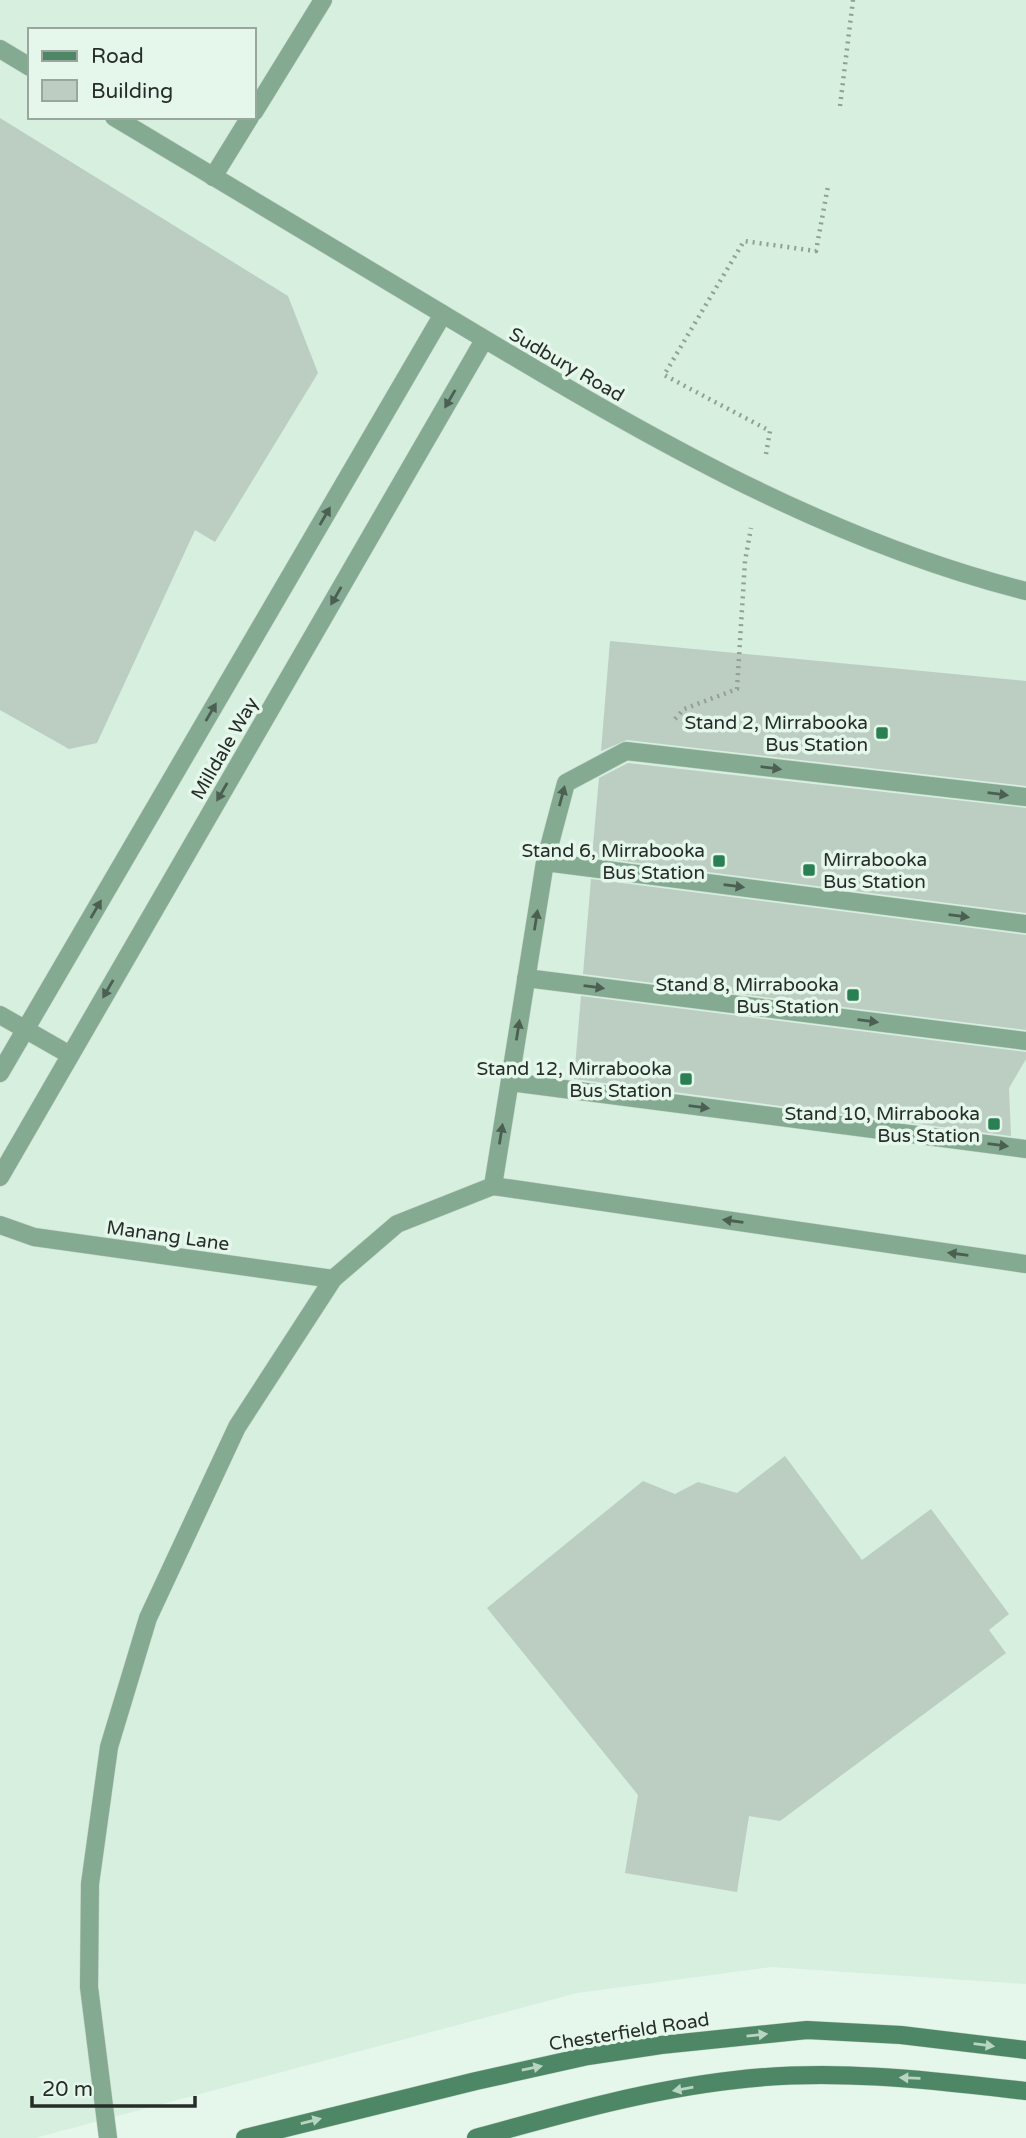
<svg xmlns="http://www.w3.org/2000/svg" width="1026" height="2138" font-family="'Varela Round',sans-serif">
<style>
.built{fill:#d6efde;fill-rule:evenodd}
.building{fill:#bccdc2}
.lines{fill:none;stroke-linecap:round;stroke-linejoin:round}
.lane-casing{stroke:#c3d3c8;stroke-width:19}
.street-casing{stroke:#c3d3c8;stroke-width:19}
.secondary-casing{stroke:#c3d3c8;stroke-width:19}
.path{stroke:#929f97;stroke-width:4.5;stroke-dasharray:2 5;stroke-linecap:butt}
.lane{stroke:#85aa92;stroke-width:18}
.street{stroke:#85aa92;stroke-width:18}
.secondary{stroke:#4e8765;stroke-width:18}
.oneway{fill:#4c5f53}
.oneway2{fill:#b8d5c3}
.poi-dot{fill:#2a8053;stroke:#e5f7eb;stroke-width:2.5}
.labels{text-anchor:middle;stroke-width:7;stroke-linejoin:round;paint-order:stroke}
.street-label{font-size:19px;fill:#262d29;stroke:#e5f7eb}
.poi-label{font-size:19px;fill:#262d29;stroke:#e5f7eb;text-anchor:end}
</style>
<rect width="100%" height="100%" fill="#e5f7eb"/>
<path class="built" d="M 0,0 L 1026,0 L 1026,1984 L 771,1967 L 577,1993 L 35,2138 L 0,2138 ZM 30,30 L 254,30 L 254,117 L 30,117 Z"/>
<path class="building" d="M 0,118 L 288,296 L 318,373 L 215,542 L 195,530 L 97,743 L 69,749 L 0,710 Z
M 610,641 L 1026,681 L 1026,786 L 627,740 L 601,751 Z
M 628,763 L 1026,808 L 1026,913 L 592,857 L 599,778 Z
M 591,879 L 1026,935 L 1026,1030 L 583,974 Z
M 581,996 L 1026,1052 L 1026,1059 L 1009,1088 L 1011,1136 L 574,1079 Z
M 785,1456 L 862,1560 L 931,1509 L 1009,1614 L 989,1630 L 1006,1653 L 780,1821 L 749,1816 L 737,1892 L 625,1873 L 638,1795 L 487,1608 L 643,1481 L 675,1494 L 698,1482 L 737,1493 Z"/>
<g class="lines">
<g class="lane-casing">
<path id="lane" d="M 254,112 L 323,0
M 213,177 L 250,117
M 545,862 L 1026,924
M 526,978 L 1026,1041
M 510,1082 L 1026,1149
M 493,1186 L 545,862 L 566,783 L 626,751 L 1026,797
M 108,2138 L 89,1987 L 90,1884 L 109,1747 L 148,1618 L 237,1427 L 333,1279 L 397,1224 L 493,1186 L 1026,1264"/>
</g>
<g class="street-casing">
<path id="street" d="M 0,49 L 30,67
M 114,117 C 223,183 332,247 441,313 C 626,424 815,538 1026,591
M 0,1015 L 70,1055
M 0,1073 L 443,314
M 0,1177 L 484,340
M 0,1225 L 34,1237 L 333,1279"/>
</g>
<g class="secondary-casing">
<path id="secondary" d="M 245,2138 L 476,2081 L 588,2056 L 661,2045 L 807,2030 L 901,2035 L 1026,2050
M 476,2138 C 562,2114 646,2090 735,2080 C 832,2068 930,2080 1026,2091"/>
</g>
<path class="path" d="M 840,106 L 853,0
M 766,454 L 770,431 L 664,375 L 744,241 L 816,251 L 828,186
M 675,719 L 684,709 L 737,689 L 745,561 L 751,528"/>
<use href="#lane" class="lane"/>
<use href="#street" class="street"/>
<use href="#secondary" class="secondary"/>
</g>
<defs><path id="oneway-solid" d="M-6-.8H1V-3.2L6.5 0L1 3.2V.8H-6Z" transform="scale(1.75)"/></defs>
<g class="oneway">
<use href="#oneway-solid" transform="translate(450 399) rotate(120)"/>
<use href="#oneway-solid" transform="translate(325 516) rotate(-60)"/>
<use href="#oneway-solid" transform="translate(336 596) rotate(120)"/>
<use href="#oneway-solid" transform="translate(211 712) rotate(-60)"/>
<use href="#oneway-solid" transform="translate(771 768) rotate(7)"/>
<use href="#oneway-solid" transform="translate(222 792) rotate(120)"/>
<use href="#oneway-solid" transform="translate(998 794) rotate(7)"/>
<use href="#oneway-solid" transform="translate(562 796) rotate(-75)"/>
<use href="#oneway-solid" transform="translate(734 886) rotate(7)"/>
<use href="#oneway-solid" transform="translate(96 909) rotate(-60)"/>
<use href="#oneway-solid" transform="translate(959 916) rotate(7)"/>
<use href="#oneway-solid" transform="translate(536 920) rotate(-81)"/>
<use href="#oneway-solid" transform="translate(594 987) rotate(7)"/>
<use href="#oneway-solid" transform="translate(108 989) rotate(120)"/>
<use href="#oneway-solid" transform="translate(868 1021) rotate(7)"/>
<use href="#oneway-solid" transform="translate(518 1030) rotate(-81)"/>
<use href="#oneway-solid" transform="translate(699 1107) rotate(7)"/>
<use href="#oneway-solid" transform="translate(501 1134) rotate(-81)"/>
<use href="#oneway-solid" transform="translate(998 1145) rotate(7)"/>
<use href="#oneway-solid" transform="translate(733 1221) rotate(-172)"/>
<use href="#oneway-solid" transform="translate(958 1254) rotate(-172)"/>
</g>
<g class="oneway2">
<use href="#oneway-solid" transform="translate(757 2035) rotate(-6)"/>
<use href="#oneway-solid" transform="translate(984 2045) rotate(7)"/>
<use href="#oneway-solid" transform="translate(532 2068) rotate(-12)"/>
<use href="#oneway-solid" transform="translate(910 2078) rotate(-178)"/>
<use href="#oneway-solid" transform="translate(683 2089) rotate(170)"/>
<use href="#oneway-solid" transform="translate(311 2121) rotate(-14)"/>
</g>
<g class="poi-dot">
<rect x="875" y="726" width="14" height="14" rx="3.5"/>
<rect x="712" y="854" width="14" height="14" rx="3.5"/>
<rect x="802" y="863" width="14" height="14" rx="3.5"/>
<rect x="846" y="988" width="14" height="14" rx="3.5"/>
<rect x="679" y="1072" width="14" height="14" rx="3.5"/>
<rect x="987" y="1117" width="14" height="14" rx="3.5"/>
</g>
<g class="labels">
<g class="street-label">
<text transform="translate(567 364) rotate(30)" y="7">Sudbury Road</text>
<text transform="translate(224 748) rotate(-60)" y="7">Milldale Way</text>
<text transform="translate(168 1235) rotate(8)" y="7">Manang Lane</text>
<text transform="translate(629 2031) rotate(-9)" y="7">Chesterfield Road</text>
</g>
<g class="poi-label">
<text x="868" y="729">Stand 2, Mirrabooka<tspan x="868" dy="22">Bus Station</tspan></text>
<text x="705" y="857">Stand 6, Mirrabooka<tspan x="705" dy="22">Bus Station</tspan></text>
<text x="823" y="866" text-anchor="start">Mirrabooka<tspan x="823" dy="22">Bus Station</tspan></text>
<text x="839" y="991">Stand 8, Mirrabooka<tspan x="839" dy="22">Bus Station</tspan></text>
<text x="672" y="1075">Stand 12, Mirrabooka<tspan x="672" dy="22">Bus Station</tspan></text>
<text x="980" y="1120">Stand 10, Mirrabooka<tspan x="980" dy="22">Bus Station</tspan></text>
</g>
</g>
<rect x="28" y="28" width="228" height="91" fill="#e5f7eb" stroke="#99a69d" stroke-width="2"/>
<rect x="42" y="51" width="35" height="10" fill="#4e8765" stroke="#99a69d" stroke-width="2"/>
<text x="91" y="63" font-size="21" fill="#262d29">Road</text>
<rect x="42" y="80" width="35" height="21" fill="#bccdc2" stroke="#99a69d" stroke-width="2"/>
<text x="91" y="98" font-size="21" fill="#262d29">Building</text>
<path d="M32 2096v10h163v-10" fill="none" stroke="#262d29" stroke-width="3.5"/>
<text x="42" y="2096" font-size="21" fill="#262d29" stroke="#e5f7eb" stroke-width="5" paint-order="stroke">20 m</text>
</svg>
